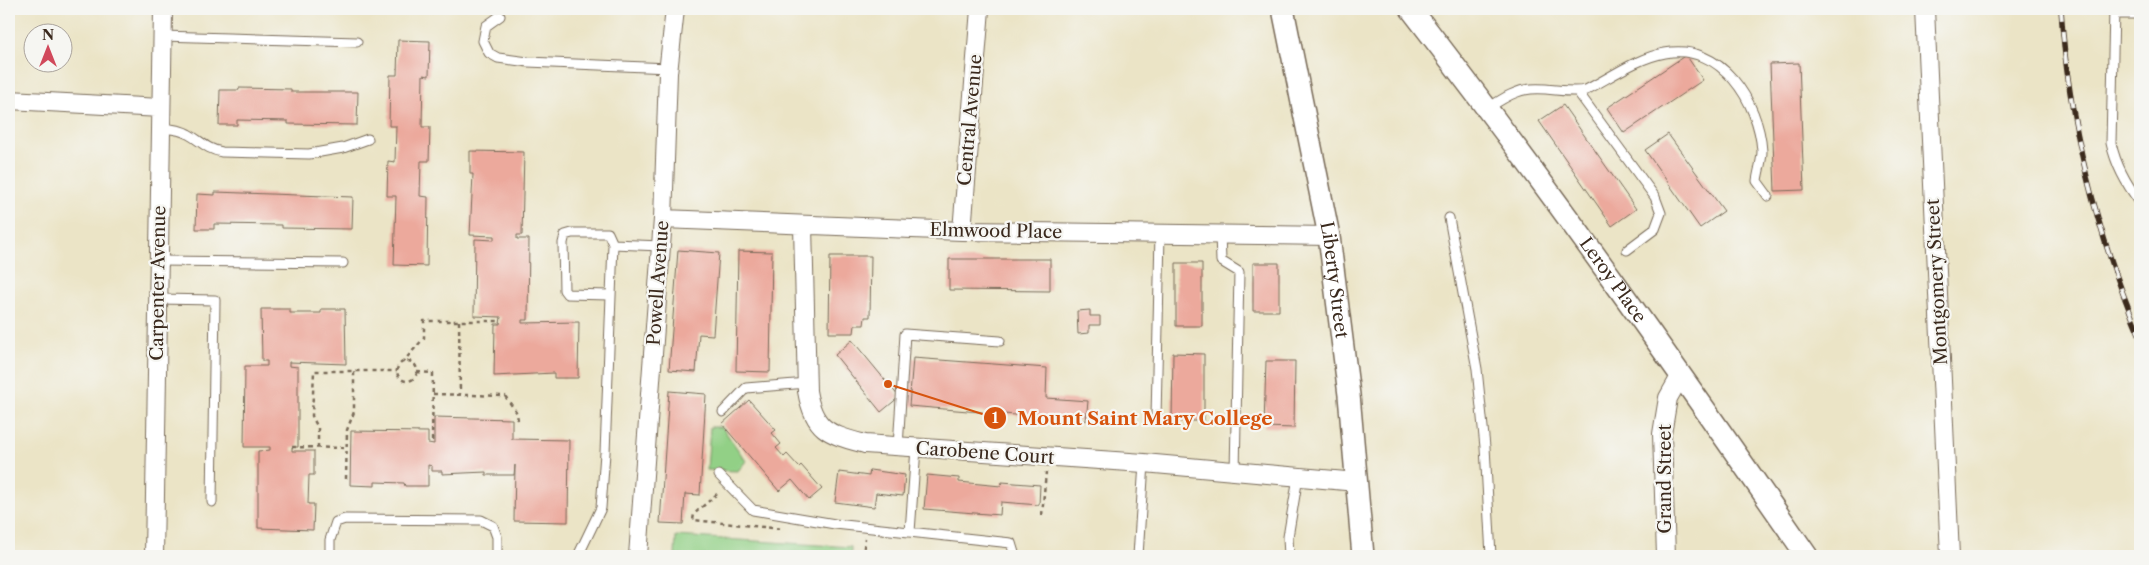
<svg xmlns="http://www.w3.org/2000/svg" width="2149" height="565" font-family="'Libre Caslon Text',serif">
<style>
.green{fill:#92d086;stroke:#667d52}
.building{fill:#eca99c}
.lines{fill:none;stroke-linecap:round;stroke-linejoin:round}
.service-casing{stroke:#796b59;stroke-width:11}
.minor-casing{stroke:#796b59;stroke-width:20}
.tertiary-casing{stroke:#796b59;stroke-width:24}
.path{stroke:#796b59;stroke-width:2.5;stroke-dasharray:4 4;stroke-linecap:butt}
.service{stroke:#fff;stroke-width:9}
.minor{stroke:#fff;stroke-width:18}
.tertiary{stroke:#fff;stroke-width:21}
.rail-casing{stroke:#3b2a1e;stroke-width:5.5}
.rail{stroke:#f6f6f2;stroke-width:4;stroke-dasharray:11;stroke-linecap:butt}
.labels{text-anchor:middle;stroke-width:4.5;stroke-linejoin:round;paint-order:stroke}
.street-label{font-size:18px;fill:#3b2a1e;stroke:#f6f6f2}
.leader{fill:none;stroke:#d7540e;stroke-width:2}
.callout-dot{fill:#d7540e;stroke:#f6f6f2;stroke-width:2}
.mark-label{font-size:15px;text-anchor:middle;font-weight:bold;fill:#fff}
.callout-label{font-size:19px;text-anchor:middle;font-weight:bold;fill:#d7540e;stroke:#f6f6f2;stroke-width:4.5;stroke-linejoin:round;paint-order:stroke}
</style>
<rect width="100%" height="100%" fill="#f6f6f2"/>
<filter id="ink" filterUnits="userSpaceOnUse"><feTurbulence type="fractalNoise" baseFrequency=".02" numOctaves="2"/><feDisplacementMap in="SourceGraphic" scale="10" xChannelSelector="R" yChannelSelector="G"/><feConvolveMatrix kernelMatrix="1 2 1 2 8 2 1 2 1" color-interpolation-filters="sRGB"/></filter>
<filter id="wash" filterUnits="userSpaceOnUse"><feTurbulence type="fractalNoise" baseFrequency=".0096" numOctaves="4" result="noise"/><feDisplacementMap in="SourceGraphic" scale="20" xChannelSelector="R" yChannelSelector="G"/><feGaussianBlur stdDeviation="1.12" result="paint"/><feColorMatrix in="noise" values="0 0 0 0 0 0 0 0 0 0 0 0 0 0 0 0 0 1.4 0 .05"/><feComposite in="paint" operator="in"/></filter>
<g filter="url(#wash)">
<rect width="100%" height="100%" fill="#ebe4c6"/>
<path class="green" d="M 710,427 L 722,427 L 746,461 L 738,471 L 707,470 Z
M 676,536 L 851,547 L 851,556 L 675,556 Z"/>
<g id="blocks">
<path class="building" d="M 398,40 L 430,41 L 429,76 L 423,75 L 422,127 L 430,127 L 429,161 L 421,161 L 420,196 L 428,197 L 427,266 L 394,265 L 396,196 L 387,196 L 388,161 L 395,162 L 396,126 L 389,126 L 390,75 L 397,75 Z
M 1686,55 L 1703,80 L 1624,133 L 1607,108 Z
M 1799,63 L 1804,190 L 1775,191 L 1770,64 Z
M 239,88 L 291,89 L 291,92 L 358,92 L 357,125 L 288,124 L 288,121 L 237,120 L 237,125 L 219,125 L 220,90 L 239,90 Z
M 1563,105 L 1636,209 L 1612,226 L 1539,121 Z
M 1668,134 L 1724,211 L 1700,228 L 1645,150 Z
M 470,151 L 524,152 L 522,235 L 517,235 L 517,239 L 529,239 L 528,320 L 522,320 L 522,323 L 579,322 L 578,378 L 554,378 L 554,373 L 494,376 L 495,324 L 500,324 L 501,317 L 474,316 L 475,239 L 494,240 L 494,236 L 470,235 L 473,174 L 470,174 Z
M 215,192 L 353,197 L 352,229 L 282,228 L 282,225 L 214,224 L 214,229 L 196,229 L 197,194 L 215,195 Z
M 678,250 L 719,253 L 713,335 L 699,334 L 696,372 L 669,370 Z
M 738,251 L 772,252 L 770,372 L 736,371 Z
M 830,256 L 871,256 L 870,317 L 865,317 L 864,325 L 855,325 L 854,333 L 829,333 Z
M 949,259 L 1050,259 L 1050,291 L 949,290 Z
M 1176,263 L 1202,263 L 1202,326 L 1176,326 Z
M 1253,263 L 1279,263 L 1279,311 L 1253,311 Z
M 261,309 L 290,309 L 290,313 L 321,313 L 321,309 L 345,309 L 346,364 L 289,362 L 289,366 L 298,367 L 298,447 L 292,447 L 292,451 L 314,451 L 314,475 L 309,475 L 308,504 L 314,504 L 313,530 L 258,528 L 258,451 L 270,450 L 270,447 L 244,447 L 245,366 L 267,366 L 267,361 L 262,361 Z
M 1090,310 L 1090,316 L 1100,316 L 1100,325 L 1089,325 L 1089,333 L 1078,334 L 1077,311 Z
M 852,340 L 899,397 L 881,412 L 835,355 Z
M 1173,353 L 1204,354 L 1204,421 L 1172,421 Z
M 913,358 L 1047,368 L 1046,398 L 1088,401 L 1086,421 L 909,406 Z
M 1266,361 L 1295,361 L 1294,428 L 1264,427 Z
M 669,391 L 706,394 L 700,495 L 685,494 L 683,524 L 660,523 Z
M 749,400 L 776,430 L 772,433 L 781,444 L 776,448 L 784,457 L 787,454 L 799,467 L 801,465 L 822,489 L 809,500 L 792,480 L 779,491 L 722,424 Z
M 434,417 L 512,419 L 512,439 L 569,440 L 568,522 L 514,521 L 515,465 L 514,475 L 486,475 L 486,472 L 442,474 L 442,471 L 432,471 L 432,466 L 428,465 L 428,486 L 405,486 L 404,483 L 375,482 L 375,486 L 350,485 L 351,431 L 428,432 L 428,443 L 434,444 Z
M 870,470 L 905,475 L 903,496 L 876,493 L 874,507 L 835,502 L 839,472 L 869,476 Z
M 927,475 L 959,478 L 959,482 L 1001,486 L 1002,482 L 1040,485 L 1039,505 L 1001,502 L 1000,515 L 924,509 Z"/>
</g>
</g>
<g filter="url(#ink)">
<use href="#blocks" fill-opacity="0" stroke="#796b59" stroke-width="1"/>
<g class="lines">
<g class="service-casing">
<path id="service" d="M 2114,9 L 2111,143 C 2116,166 2126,184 2140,202
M 2114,14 L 2140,14
M 500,16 L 486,26 L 483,41 L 489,53 L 498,58 L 528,62 L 669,68
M 162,36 L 357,42
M 1578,92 L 1655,197 L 1661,213 L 1655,229 L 1627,250
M 1488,108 C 1501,100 1515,90 1531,89 C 1549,87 1568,94 1586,90 C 1611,77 1637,58 1665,53 C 1721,42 1759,102 1762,151 C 1762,161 1758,172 1757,181 L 1768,196
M 161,128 C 170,129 180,129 188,134 C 201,141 206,149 222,152 L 309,154 L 343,148 L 368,139
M 1449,218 L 1477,369 L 1485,447 L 1491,556
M 1220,234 L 1221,261 L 1239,272 L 1235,472
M 159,261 L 343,263
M 609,295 L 567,294 L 564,290 L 563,243 L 565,235 L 572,233 L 608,233 L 613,244
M 158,299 L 215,300 L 212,502
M 723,412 L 746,388 L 807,383
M 1156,418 L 1160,233
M 898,447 L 905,334 L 1000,341
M 719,475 L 753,510 L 835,524 L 1011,543 L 1015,556
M 910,532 L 916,448
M 330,556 L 330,540 L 336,522 L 345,519 L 481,520 L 493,526 L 497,537 L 497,556
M 578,556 L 601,508 L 605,453 L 613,244 L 661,246
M 1138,556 L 1144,463
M 1289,556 L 1288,537 L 1298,477"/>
</g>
<g class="minor-casing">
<path id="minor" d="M 1925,9 L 1950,556
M 9,100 L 161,108
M 663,219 L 962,231 L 1329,236
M 803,226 L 807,391 C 814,431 829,434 865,444 L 1144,463 L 1357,482
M 962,231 L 980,9
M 154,556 L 163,9
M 638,556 L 663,219 L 668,73 L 675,9
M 1666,556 L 1662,434 L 1668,398 L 1681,375"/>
</g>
<g class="tertiary-casing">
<g id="tertiary">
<path id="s1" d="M 1283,9 L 1329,236 L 1349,395 L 1363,556"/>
<path id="s2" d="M 1411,9 C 1549,187 1679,371 1807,556"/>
</g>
</g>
<path class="path" d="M 459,321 L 460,394
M397 371a10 10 0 1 1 20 0a10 10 0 1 1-20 0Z
M 402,363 L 424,338 L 424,321 L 501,321
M 417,372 L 433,373 L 432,444
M 433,394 L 505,396 L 517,413 L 518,421
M 292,447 L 347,448
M 318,448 L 318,428 L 312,416 L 314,371 L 397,371
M 346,479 L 347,430 L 354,412 L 354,372
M 717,494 L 694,514 L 693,520 L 783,529
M 1042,515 L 1046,472
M 863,556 L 865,538
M 1037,556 L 1037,550"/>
<use href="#service" class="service"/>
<use href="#minor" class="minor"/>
<use href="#tertiary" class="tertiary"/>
<g class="rail-casing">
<path id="rail" d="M 2061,9 C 2068,120 2096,233 2140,336"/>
</g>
<use href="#rail" class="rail"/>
</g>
</g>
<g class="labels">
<g class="street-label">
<text transform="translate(970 120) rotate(-85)" y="6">Central Avenue</text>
<text transform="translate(996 231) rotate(1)" y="6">Elmwood Place</text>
<text dy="6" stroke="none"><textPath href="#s2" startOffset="338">Leroy Place</textPath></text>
<text dy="6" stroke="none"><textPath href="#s1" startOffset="276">Liberty Street</textPath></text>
<text transform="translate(1937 282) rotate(-93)" y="6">Montgomery Street</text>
<text transform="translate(158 283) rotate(-89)" y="6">Carpenter Avenue</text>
<text transform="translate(658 283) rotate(-86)" y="6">Powell Avenue</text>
<text transform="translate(985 453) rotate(4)" y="6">Carobene Court</text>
<text transform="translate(1665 479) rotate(-90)" y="6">Grand Street</text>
</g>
</g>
<path class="leader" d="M888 384L995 418"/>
<g class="callout-dot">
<circle cx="888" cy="384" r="5"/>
<circle cx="995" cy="418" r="12"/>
</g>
<g class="mark-label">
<text x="995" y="423">1</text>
</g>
<g class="callout-label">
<text x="1145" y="425">Mount Saint Mary College</text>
</g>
<rect width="2149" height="565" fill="none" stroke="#f6f6f2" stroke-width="30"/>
<g transform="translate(48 48)"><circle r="24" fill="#f6f6f2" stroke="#aba49d"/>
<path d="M0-4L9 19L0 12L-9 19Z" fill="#d1495b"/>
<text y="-8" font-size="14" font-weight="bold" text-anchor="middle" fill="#3b2a1e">N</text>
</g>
</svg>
